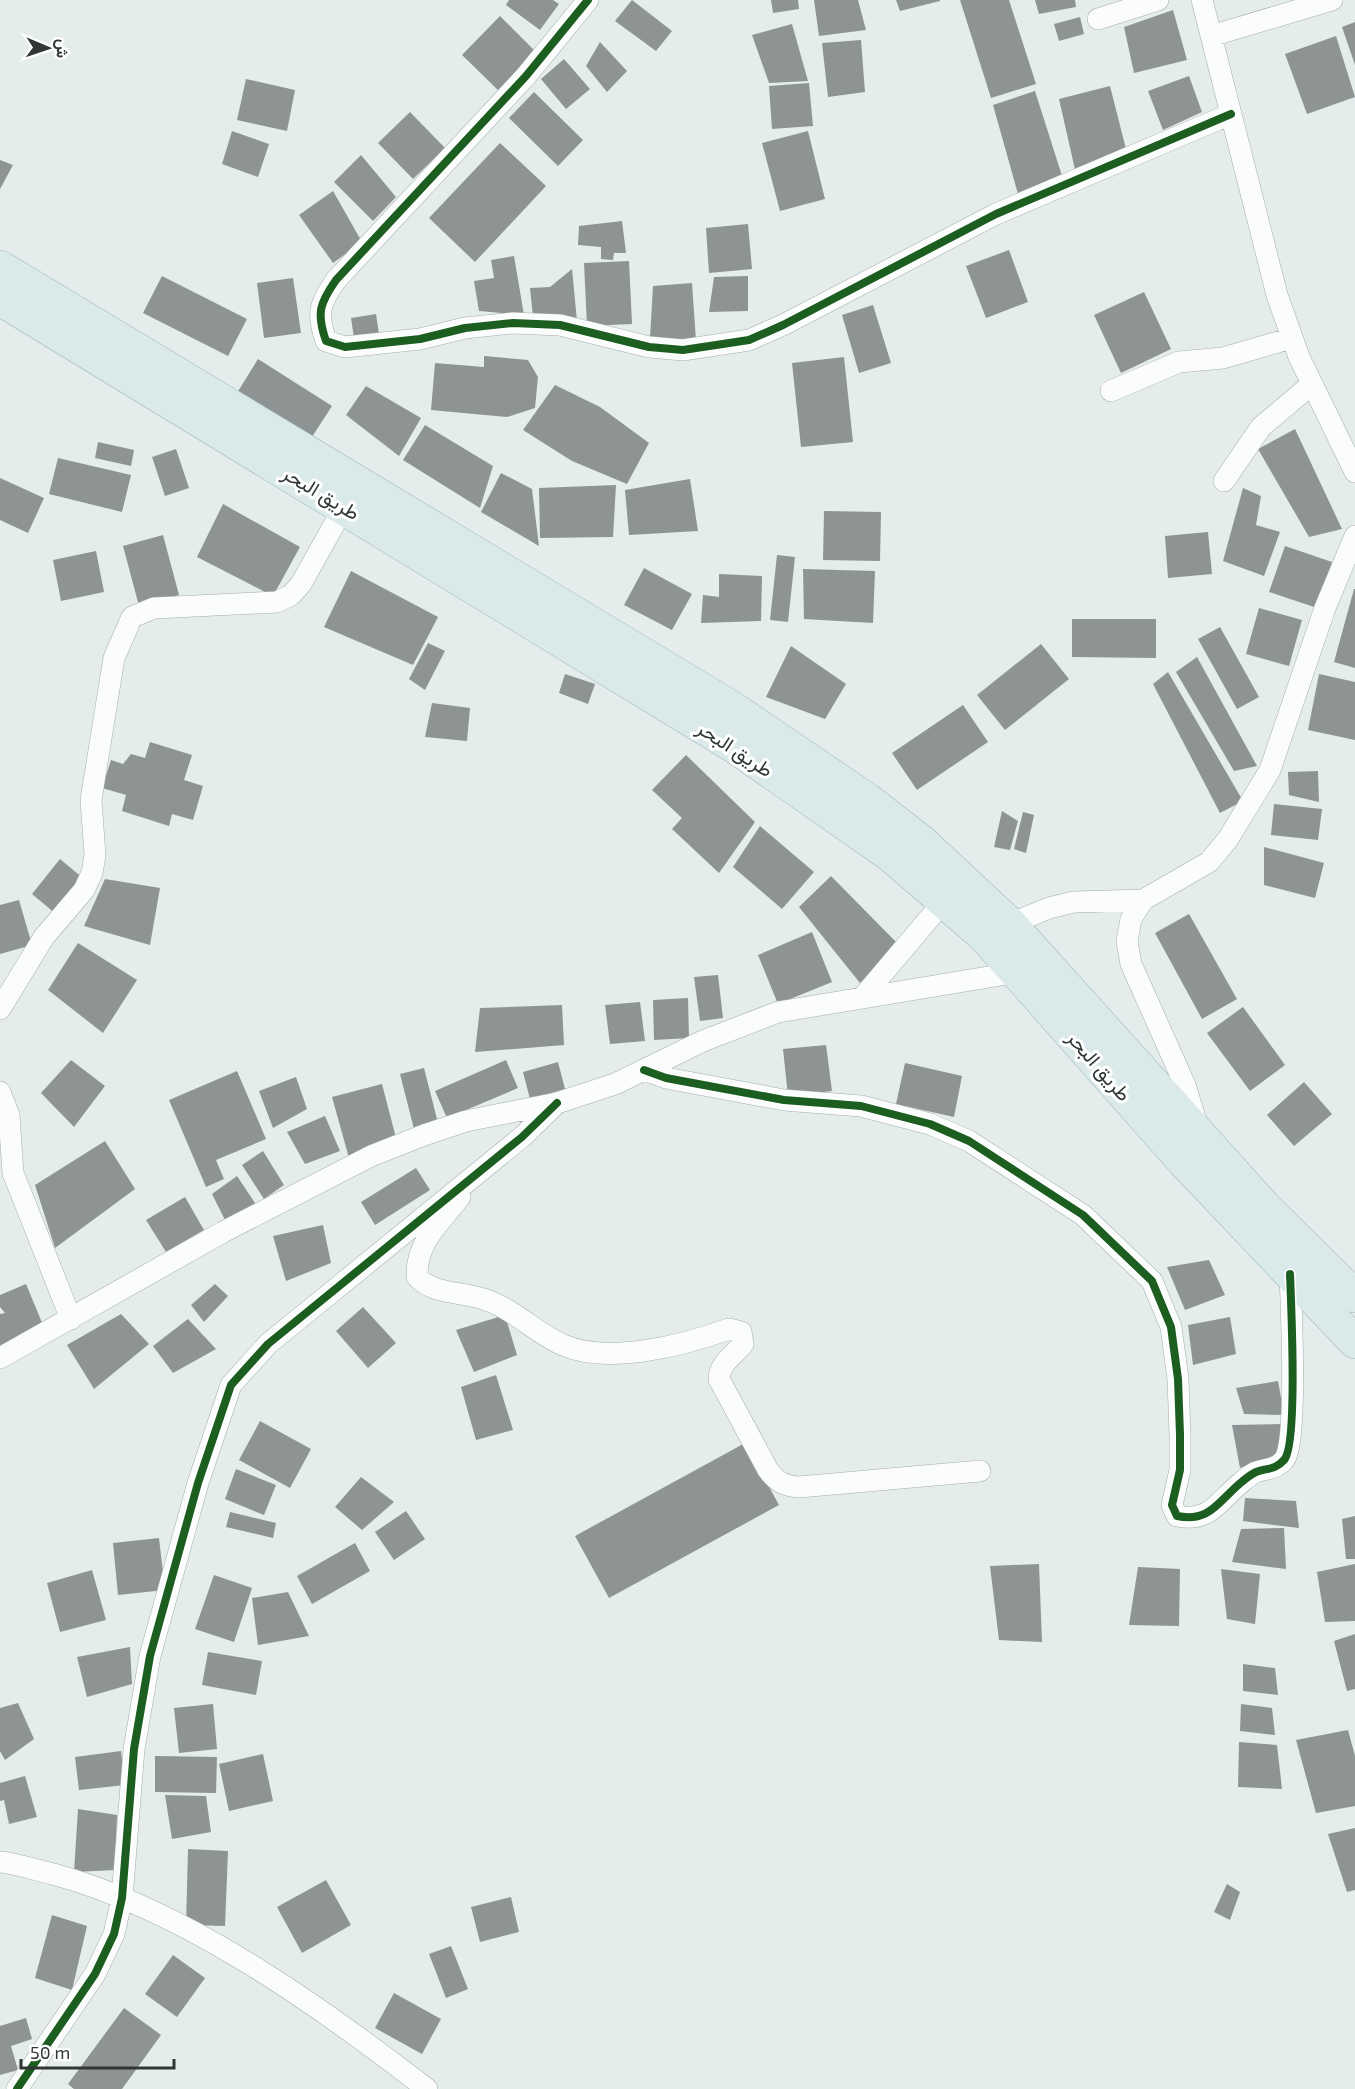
<svg xmlns="http://www.w3.org/2000/svg" width="1355" height="2089" font-family="'Exo 2',Vazirmatn,sans-serif">
<style>
.building{fill:#8e9494}
.lines{fill:none;stroke-linecap:round;stroke-linejoin:round}
.minor-casing{stroke:#a6acac;stroke-width:22}
.trunk-casing{stroke:#a0b6b6;stroke-width:34}
.minor{stroke:#fbfcfc;stroke-width:21}
.trunk{stroke:#dae9e9;stroke-width:33}
.cycleway-casing{stroke:#fff;stroke-width:11}
.cycleway{stroke:#1b5e20;stroke-width:8}
.labels{text-anchor:middle;stroke-width:6;stroke-linejoin:round;paint-order:stroke}
.street-label{font-size:20px;fill:#313737;stroke:#fff}
</style>
<rect width="100%" height="100%" fill="#e4ecec"/>
<path class="building" d="M 509,0 L 553,0 L 559,4 L 540,30 L 506,5 Z
M 632,0 L 672,31 L 656,51 L 615,21 Z
M 771,0 L 798,0 L 799,9 L 773,13 Z
M 814,0 L 858,0 L 866,30 L 819,36 Z
M 896,0 L 940,0 L 940,1 L 900,11 Z
M 960,0 L 1009,0 L 1036,84 L 991,98 Z
M 1035,0 L 1075,0 L 1076,7 L 1039,14 Z
M 1173,10 L 1187,60 L 1134,73 L 1124,27 Z
M 500,16 L 537,53 L 500,92 L 462,55 Z
M 1080,17 L 1084,34 L 1059,41 L 1054,24 Z
M 1355,22 L 1355,65 L 1342,27 Z
M 792,24 L 808,81 L 769,83 L 752,35 Z
M 1336,36 L 1355,97 L 1307,114 L 1285,54 Z
M 861,40 L 865,92 L 828,97 L 822,43 Z
M 600,42 L 627,71 L 607,92 L 586,66 Z
M 564,59 L 590,89 L 566,109 L 541,79 Z
M 1189,76 L 1202,112 L 1163,130 L 1148,91 Z
M 246,79 L 295,90 L 287,131 L 237,120 Z
M 809,83 L 813,126 L 772,129 L 769,86 Z
M 1110,86 L 1127,153 L 1076,174 L 1059,99 Z
M 1035,91 L 1064,182 L 1020,201 L 993,105 Z
M 534,92 L 583,140 L 558,166 L 509,118 Z
M 410,112 L 445,148 L 413,179 L 378,143 Z
M 232,131 L 269,144 L 258,177 L 222,164 Z
M 808,131 L 825,199 L 780,211 L 762,143 Z
M 500,143 L 546,186 L 475,262 L 429,218 Z
M 361,155 L 396,197 L 373,221 L 334,182 Z
M 0,160 L 13,165 L 0,189 Z
M 333,191 L 362,242 L 333,263 L 299,215 Z
M 622,221 L 626,253 L 614,253 L 613,260 L 601,259 L 601,247 L 578,245 L 579,226 Z
M 748,224 L 752,269 L 709,273 L 706,228 Z
M 1009,250 L 1028,302 L 986,318 L 966,266 Z
M 514,256 L 524,315 L 479,311 L 474,281 L 494,278 L 491,260 Z
M 629,261 L 632,324 L 587,326 L 584,263 Z
M 572,269 L 577,321 L 533,317 L 530,288 L 550,287 Z
M 162,276 L 247,319 L 228,356 L 143,313 Z
M 748,276 L 748,311 L 709,312 L 714,277 Z
M 293,278 L 301,333 L 264,338 L 257,283 Z
M 692,283 L 696,341 L 650,338 L 653,286 Z
M 1144,292 L 1171,349 L 1121,373 L 1094,315 Z
M 873,305 L 891,363 L 859,373 L 842,315 Z
M 376,314 L 379,334 L 354,338 L 351,318 Z
M 484,356 L 528,360 L 538,377 L 535,408 L 507,417 L 431,410 L 435,363 L 484,367 Z
M 844,357 L 853,442 L 801,447 L 792,363 Z
M 258,359 L 332,406 L 310,440 L 237,393 Z
M 555,385 L 600,407 L 649,443 L 627,484 L 572,461 L 523,430 Z
M 366,386 L 421,418 L 399,456 L 346,415 Z
M 425,425 L 493,466 L 480,508 L 403,460 Z
M 1295,429 L 1342,529 L 1309,537 L 1258,449 Z
M 98,442 L 134,450 L 131,466 L 95,458 Z
M 176,449 L 189,488 L 165,496 L 152,457 Z
M 58,458 L 131,475 L 122,512 L 49,494 Z
M 501,473 L 532,489 L 539,546 L 481,512 Z
M 0,478 L 44,498 L 28,533 L 0,520 Z
M 690,479 L 698,531 L 629,535 L 625,490 Z
M 616,485 L 613,537 L 540,538 L 539,488 Z
M 1243,488 L 1261,496 L 1256,525 L 1280,532 L 1264,576 L 1223,561 Z
M 223,504 L 300,547 L 273,596 L 197,557 Z
M 824,511 L 881,512 L 880,561 L 823,560 Z
M 1208,532 L 1212,574 L 1168,578 L 1165,536 Z
M 163,535 L 179,595 L 139,606 L 123,546 Z
M 1285,546 L 1332,562 L 1317,608 L 1269,592 Z
M 96,551 L 104,592 L 61,601 L 53,560 Z
M 777,555 L 795,557 L 788,622 L 770,620 Z
M 644,568 L 692,594 L 672,630 L 624,605 Z
M 803,569 L 875,571 L 873,623 L 804,619 Z
M 351,571 L 438,617 L 413,665 L 324,627 Z
M 719,574 L 762,576 L 761,621 L 701,623 L 703,595 L 719,597 Z
M 1354,589 L 1355,589 L 1355,668 L 1334,662 Z
M 1259,608 L 1302,620 L 1289,666 L 1246,654 Z
M 1072,619 L 1156,619 L 1156,658 L 1072,657 Z
M 1220,627 L 1259,697 L 1237,709 L 1198,639 Z
M 428,643 L 445,651 L 425,690 L 409,679 Z
M 1041,644 L 1069,679 L 1005,730 L 977,695 Z
M 791,646 L 846,684 L 825,719 L 766,697 Z
M 1197,657 L 1257,766 L 1234,771 L 1176,672 Z
M 1168,672 L 1243,801 L 1220,813 L 1153,684 Z
M 565,674 L 595,684 L 588,704 L 559,693 Z
M 1319,674 L 1355,682 L 1355,740 L 1308,730 Z
M 432,703 L 470,708 L 467,741 L 425,737 Z
M 963,705 L 988,742 L 917,790 L 892,753 Z
M 150,742 L 192,755 L 184,780 L 203,786 L 193,820 L 172,814 L 169,826 L 122,811 L 126,795 L 102,788 L 111,760 L 123,764 L 131,754 L 145,758 Z
M 686,755 L 755,822 L 719,873 L 672,829 L 682,818 L 652,790 Z
M 1318,771 L 1319,802 L 1289,795 L 1288,772 Z
M 1274,804 L 1322,809 L 1318,840 L 1271,835 Z
M 1002,811 L 1018,821 L 1010,850 L 994,847 Z
M 1023,812 L 1034,815 L 1026,853 L 1014,849 Z
M 760,826 L 814,872 L 782,909 L 733,867 Z
M 1264,847 L 1324,863 L 1315,898 L 1264,885 Z
M 60,859 L 84,879 L 56,914 L 32,894 Z
M 831,876 L 898,944 L 860,983 L 799,907 Z
M 105,879 L 160,888 L 150,945 L 84,926 Z
M 19,900 L 32,945 L 0,954 L 0,905 Z
M 1189,914 L 1237,999 L 1202,1019 L 1155,933 Z
M 812,932 L 832,982 L 778,1004 L 758,955 Z
M 78,943 L 137,980 L 103,1033 L 48,990 Z
M 718,975 L 723,1018 L 700,1021 L 694,977 Z
M 688,998 L 689,1038 L 654,1040 L 653,1000 Z
M 640,1002 L 645,1041 L 610,1044 L 605,1005 Z
M 562,1005 L 564,1045 L 475,1052 L 480,1008 Z
M 1243,1007 L 1285,1065 L 1250,1091 L 1207,1033 Z
M 826,1045 L 832,1091 L 788,1096 L 783,1049 Z
M 71,1060 L 105,1086 L 74,1127 L 41,1093 Z
M 506,1060 L 518,1088 L 447,1118 L 435,1091 Z
M 558,1062 L 565,1089 L 530,1099 L 523,1072 Z
M 905,1063 L 962,1076 L 954,1117 L 896,1104 Z
M 424,1068 L 438,1123 L 414,1129 L 400,1074 Z
M 237,1071 L 266,1139 L 216,1160 L 224,1179 L 206,1187 L 169,1100 Z
M 296,1077 L 307,1109 L 273,1128 L 259,1091 Z
M 1304,1082 L 1332,1114 L 1294,1146 L 1267,1115 Z
M 382,1084 L 396,1138 L 349,1158 L 332,1097 Z
M 325,1116 L 340,1151 L 305,1164 L 287,1132 Z
M 105,1141 L 135,1189 L 55,1248 L 35,1185 Z
M 263,1151 L 284,1185 L 264,1199 L 242,1165 Z
M 416,1168 L 430,1190 L 375,1225 L 361,1202 Z
M 237,1176 L 257,1206 L 226,1222 L 212,1194 Z
M 185,1197 L 204,1230 L 166,1252 L 146,1220 Z
M 323,1225 L 331,1263 L 286,1281 L 273,1236 Z
M 1209,1260 L 1225,1295 L 1185,1310 L 1167,1267 Z
M 26,1284 L 43,1325 L 0,1350 L 0,1314 L 5,1313 L 0,1307 L 0,1295 Z
M 215,1284 L 228,1296 L 204,1322 L 191,1305 Z
M 363,1307 L 396,1343 L 368,1368 L 336,1331 Z
M 121,1314 L 149,1344 L 94,1389 L 67,1345 Z
M 505,1315 L 517,1355 L 474,1372 L 456,1330 Z
M 1230,1317 L 1236,1354 L 1193,1365 L 1188,1325 Z
M 188,1319 L 216,1349 L 173,1373 L 153,1346 Z
M 496,1375 L 513,1430 L 476,1440 L 461,1387 Z
M 1278,1381 L 1284,1415 L 1244,1414 L 1236,1388 Z
M 260,1421 L 311,1449 L 290,1488 L 239,1460 Z
M 1283,1424 L 1285,1452 L 1240,1468 L 1232,1425 Z
M 745,1443 L 779,1505 L 609,1598 L 575,1536 Z
M 236,1469 L 276,1485 L 264,1515 L 225,1499 Z
M 361,1477 L 394,1502 L 362,1530 L 335,1507 Z
M 1245,1498 L 1296,1501 L 1299,1528 L 1243,1521 Z
M 406,1511 L 425,1539 L 394,1560 L 375,1532 Z
M 230,1512 L 276,1523 L 273,1538 L 226,1527 Z
M 1355,1516 L 1355,1559 L 1346,1559 L 1342,1519 Z
M 1284,1528 L 1286,1569 L 1232,1562 L 1241,1529 Z
M 159,1538 L 165,1590 L 118,1595 L 113,1543 Z
M 355,1543 L 370,1571 L 312,1604 L 297,1576 Z
M 1039,1564 L 1042,1642 L 999,1640 L 990,1566 Z
M 1355,1564 L 1355,1621 L 1325,1622 L 1317,1572 Z
M 1138,1567 L 1180,1569 L 1179,1626 L 1129,1625 Z
M 1221,1569 L 1260,1574 L 1255,1624 L 1227,1619 Z
M 92,1570 L 106,1620 L 60,1632 L 47,1583 Z
M 214,1575 L 252,1588 L 234,1642 L 195,1629 Z
M 288,1592 L 309,1636 L 258,1645 L 252,1598 Z
M 1355,1634 L 1355,1689 L 1347,1691 L 1334,1641 Z
M 130,1647 L 132,1684 L 87,1697 L 77,1657 Z
M 208,1652 L 262,1661 L 256,1695 L 202,1685 Z
M 1243,1664 L 1275,1668 L 1278,1695 L 1243,1691 Z
M 18,1703 L 34,1739 L 5,1760 L 0,1751 L 0,1708 Z
M 213,1704 L 217,1749 L 179,1753 L 174,1708 Z
M 1241,1704 L 1272,1708 L 1275,1735 L 1240,1731 Z
M 1348,1730 L 1355,1756 L 1355,1806 L 1316,1813 L 1296,1740 Z
M 1239,1742 L 1277,1745 L 1282,1789 L 1238,1787 Z
M 121,1751 L 125,1785 L 79,1790 L 75,1757 Z
M 263,1754 L 273,1801 L 229,1811 L 219,1764 Z
M 155,1756 L 217,1757 L 216,1793 L 155,1792 Z
M 25,1776 L 37,1817 L 9,1824 L 4,1800 L 0,1801 L 0,1783 Z
M 165,1795 L 206,1796 L 211,1832 L 172,1839 Z
M 78,1809 L 117,1815 L 115,1870 L 74,1872 Z
M 1355,1828 L 1355,1890 L 1347,1892 L 1328,1834 Z
M 188,1849 L 228,1851 L 225,1926 L 186,1925 Z
M 326,1880 L 351,1925 L 302,1953 L 277,1907 Z
M 1227,1884 L 1240,1892 L 1230,1920 L 1214,1912 Z
M 511,1897 L 519,1932 L 480,1942 L 471,1907 Z
M 52,1915 L 87,1926 L 72,1990 L 35,1978 Z
M 451,1946 L 468,1989 L 446,1998 L 429,1954 Z
M 173,1955 L 205,1978 L 177,2017 L 145,1994 Z
M 394,1993 L 441,2019 L 422,2054 L 375,2028 Z
M 124,2008 L 161,2035 L 122,2089 L 74,2089 L 68,2084 Z
M 26,2018 L 32,2039 L 11,2046 L 18,2070 L 0,2075 L 0,2026 Z"/>
<g class="lines">
<g class="minor-casing">
<path id="minor" d="M 588,0 L 526,76 L 336,280 C 320,303 316,313 326,341 L 345,347 L 420,339 L 465,328 L 513,323 L 560,325 L 649,347 L 683,350 L 749,340 L 783,325 L 996,214 L 1231,114
M 1202,0 L 1277,295 L 1299,357 L 1355,472
M 1098,19 L 1158,0
M 1211,36 L 1332,0
M 1111,391 L 1179,362 L 1223,358 L 1292,338
M 1224,481 L 1261,427 L 1312,384
M 1143,900 L 1131,919 L 1127,941 L 1131,964 L 1185,1085 L 1198,1128
M 1010,924 L 1049,908 L 1074,902 L 1143,900 L 1209,862 L 1228,839 L 1270,770 L 1325,608 L 1355,536
M 862,998 L 944,901
M 0,1009 L 44,937 L 84,890 L 92,873 L 95,855 L 91,800 L 114,658 L 132,617 L 154,608 L 277,602 L 291,595 L 301,584 L 344,507
M 644,1070 L 666,1078 L 784,1100 L 861,1106 L 930,1124 L 969,1141 L 1083,1215 L 1152,1281 L 1171,1327 L 1178,1379 L 1180,1435 L 1180,1470 L 1172,1505 L 1177,1516 C 1208,1522 1216,1505 1237,1486 C 1243,1481 1249,1475 1256,1472 C 1267,1468 1275,1470 1284,1460 C 1298,1445 1291,1302 1290,1274
M 0,1092 L 9,1115 L 13,1173 L 71,1319
M 460,1197 C 439,1224 416,1242 417,1277 C 435,1296 465,1291 489,1301 C 516,1311 537,1334 563,1345 C 609,1365 684,1345 729,1329 L 741,1332 L 743,1344 C 734,1355 719,1364 719,1379 L 768,1470 C 777,1482 784,1486 799,1487 L 980,1471
M 0,1358 L 223,1232 L 371,1156 L 424,1135 L 466,1121 L 557,1103 L 615,1084 L 703,1041 L 778,1012 L 1018,972
M 0,1862 C 18,1864 36,1870 53,1874 C 184,1909 321,2007 427,2089
M 17,2089 L 95,1974 L 114,1934 L 122,1898 L 134,1749 L 150,1656 L 198,1483 L 231,1385 L 268,1344 L 522,1137 L 557,1103"/>
</g>
<g class="trunk-casing">
<path id="trunk" d="M 0,267 L 731,707 L 868,800 L 922,842 L 1010,924 L 1264,1206 L 1355,1296
M 0,299 L 735,747 L 890,855 L 984,936 L 1183,1161 L 1355,1342"/>
</g>
<use href="#minor" class="minor"/>
<use href="#trunk" class="trunk"/>
<g class="cycleway-casing">
<path id="cycleway" d="M 588,0 L 526,76 L 336,280 C 320,303 316,313 326,341 L 345,347 L 420,339 L 465,328 L 513,323 L 560,325 L 649,347 L 683,350 L 749,340 L 783,325 L 996,214 L 1231,114
M 644,1070 L 666,1078 L 784,1100 L 861,1106 L 930,1124 L 969,1141 L 1083,1215 L 1152,1281 L 1171,1327 L 1178,1379 L 1180,1435 L 1180,1470 L 1172,1505 L 1177,1516 C 1208,1522 1216,1505 1237,1486 C 1243,1481 1249,1475 1256,1472 C 1267,1468 1275,1470 1284,1460 C 1298,1445 1291,1302 1290,1274
M 17,2089 L 95,1974 L 114,1934 L 122,1898 L 134,1749 L 150,1656 L 198,1483 L 231,1385 L 268,1344 L 522,1137 L 557,1103"/>
</g>
<use href="#cycleway" class="cycleway"/>
</g>
<g class="labels">
<g class="street-label">
<text transform="translate(321 493) rotate(31)" y="7">طريق البحر</text>
<text transform="translate(735 749) rotate(33)" y="7">طريق البحر</text>
<text transform="translate(1099 1066) rotate(49)" y="7">طريق البحر</text>
</g>
</g>
<g transform="translate(48 48) rotate(92)" stroke="#ffffff" stroke-width="4.5" paint-order="stroke">
<path d="M0-4.5L10 22L0 15L-10 22Z" fill="#313737"/>
<text y="-9" font-size="16" font-weight="bold" text-anchor="middle" fill="#313737">ش</text>
</g>
<path d="M21 2059v9h153v-9" fill="none" stroke="#313737" stroke-width="3"/>
<text x="30" y="2059" font-size="18" fill="#313737" stroke="#ffffff" stroke-width="4.5" paint-order="stroke">50 m</text>
</svg>
